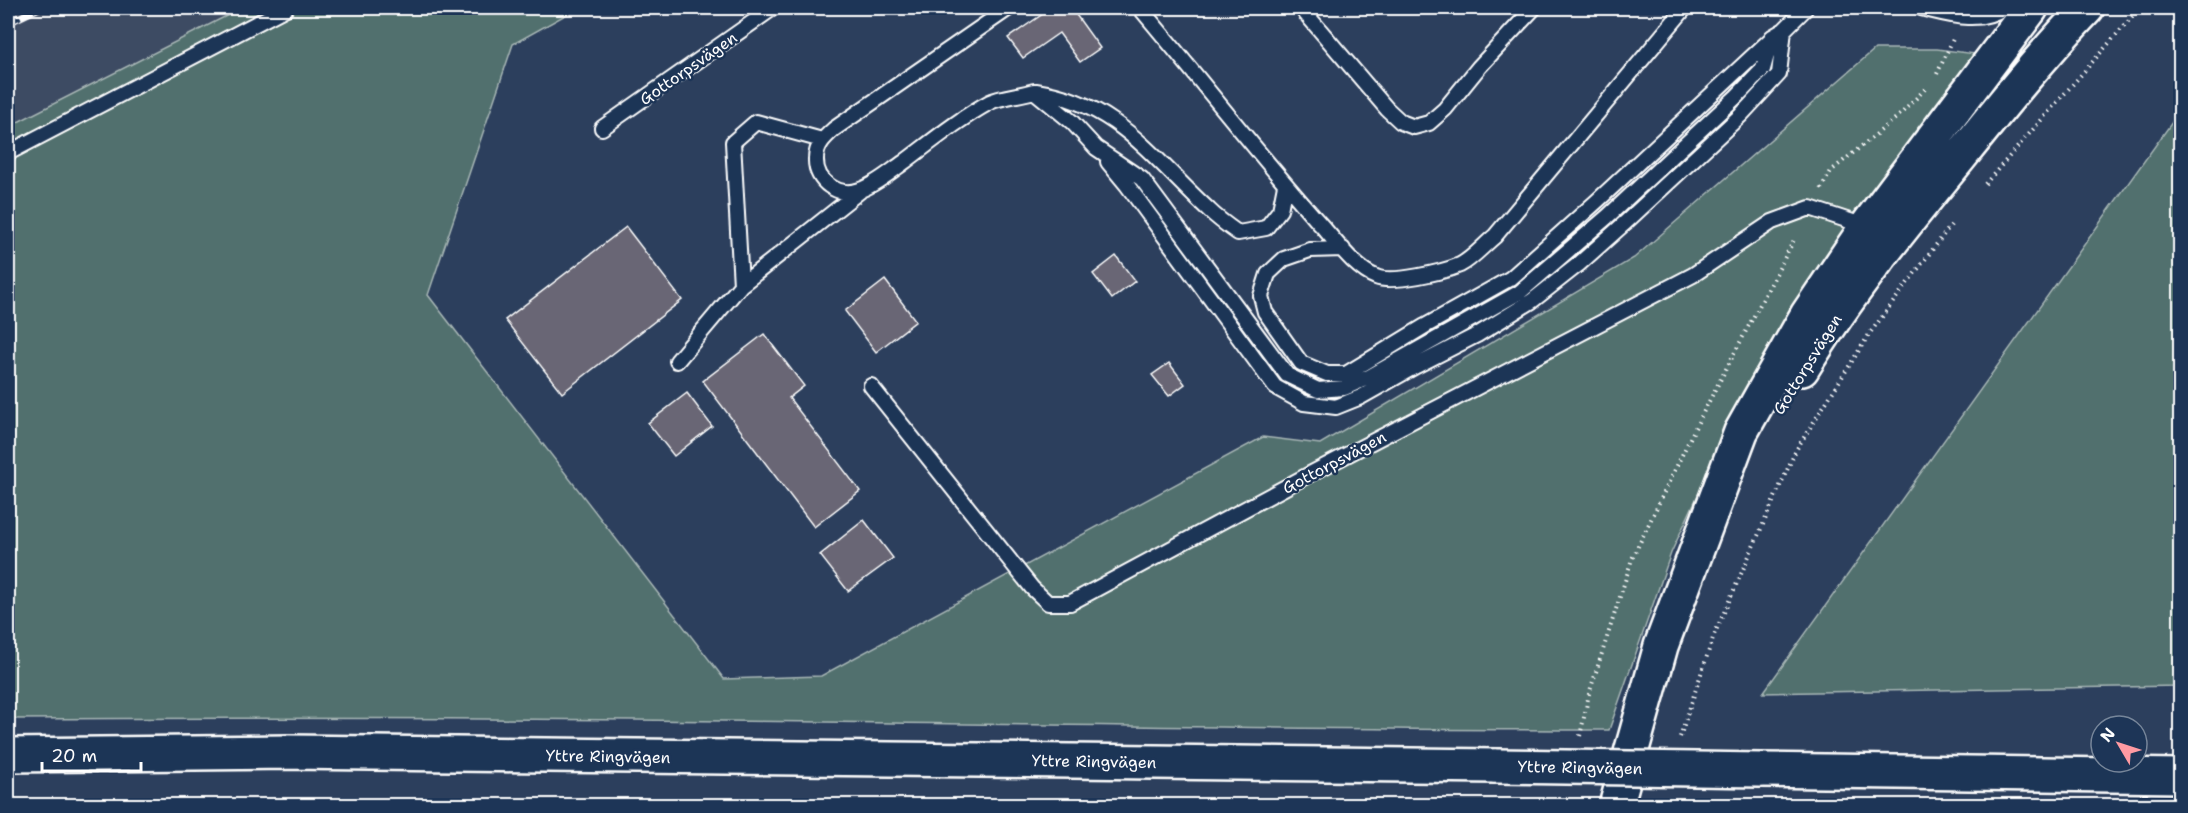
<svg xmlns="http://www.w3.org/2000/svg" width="2188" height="813" font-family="'Shantell Sans',sans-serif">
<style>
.built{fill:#3e4b64}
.green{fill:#516f6e;stroke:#a8b7b6;stroke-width:1.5}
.building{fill:#696674;stroke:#fff;stroke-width:1.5}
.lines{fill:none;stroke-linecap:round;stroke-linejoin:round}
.service-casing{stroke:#fff;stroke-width:18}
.tertiary-casing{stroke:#fff;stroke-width:38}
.motorway-casing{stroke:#fff;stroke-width:38}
.path{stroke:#fff;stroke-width:4;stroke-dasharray:1.5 4.5;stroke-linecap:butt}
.service{stroke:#1d3557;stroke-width:14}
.tertiary{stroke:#1d3557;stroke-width:33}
.motorway{stroke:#1d3557;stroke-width:33}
.rail-casing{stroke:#fff;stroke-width:7}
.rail{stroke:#1d3557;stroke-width:4.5;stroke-dasharray:14;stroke-linecap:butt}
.motorway-bridge-casing{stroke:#fff;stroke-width:38;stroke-linecap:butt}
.motorway-bridge{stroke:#1d3557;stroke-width:33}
.labels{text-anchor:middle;stroke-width:5;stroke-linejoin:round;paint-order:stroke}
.street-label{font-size:16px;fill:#fff;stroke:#1d3557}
</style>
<rect width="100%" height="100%" fill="#2c3f5d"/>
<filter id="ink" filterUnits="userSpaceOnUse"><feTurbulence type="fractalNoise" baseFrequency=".0167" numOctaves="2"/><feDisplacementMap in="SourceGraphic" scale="12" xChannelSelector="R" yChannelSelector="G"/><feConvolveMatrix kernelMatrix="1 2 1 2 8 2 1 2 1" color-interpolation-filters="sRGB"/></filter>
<g filter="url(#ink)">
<path class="built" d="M 8,8 L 242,8 L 8,127 Z"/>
<path class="green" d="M 242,8 L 578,8 L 513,44 L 428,295 L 724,679 L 821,676 L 1263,437 L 1320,444 L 1634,258 L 1875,49 L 1937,49 L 1976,54 L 1968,75 L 1890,165 L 1825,261 L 1742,400 L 1671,553 L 1609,730 C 1370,730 1131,726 893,723 C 598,719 303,717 8,719 L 8,127 Z
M 2180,111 L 2180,686 L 1763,693 Z"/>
<path class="building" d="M 1049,8 L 1081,8 L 1074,12 L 1100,48 L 1080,62 L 1059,33 L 1023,58 L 1008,38 L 1050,9 Z
M 626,227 L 682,300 L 562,393 L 505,320 Z
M 1116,256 L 1135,281 L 1112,299 L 1093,274 Z
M 885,280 L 916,321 L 876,352 L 845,311 Z
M 764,334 L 804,386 L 789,398 L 860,491 L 814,527 L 703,381 Z
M 1169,363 L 1185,384 L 1169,396 L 1152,375 Z
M 687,393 L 712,426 L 674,456 L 648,423 Z
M 864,520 L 893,558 L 848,591 L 820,555 Z"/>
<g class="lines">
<g class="service-casing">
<path id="service" d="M 1009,8 L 834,129 C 825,137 816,145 816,159 C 815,182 839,198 860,190 C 875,185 890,172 903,163 C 931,142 959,119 990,102 C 999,97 1022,95 1034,91 L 1072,122 L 1096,148 L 1142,179 L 1287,375 L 1318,390 L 1344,388 L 1367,378 L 1520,292 L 1607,217 L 1737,96 L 1763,69 L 1772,37 L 1784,30 L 1806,8
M 1140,8 C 1200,79 1258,154 1320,224 C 1335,240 1355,269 1376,277 C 1392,284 1443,272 1460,265 C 1472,259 1484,245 1495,236 L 1685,8
M 1301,8 L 1387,109 L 1401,122 L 1414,127 L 1429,123 L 1445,109 L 1479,67 L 1534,8
M 1921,8 C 1947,14 1978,25 2003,8
M 1036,91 C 1118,103 1153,159 1209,210 C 1218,219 1228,226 1238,233 L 1266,228 L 1280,210 L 1285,185
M 602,128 L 773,8
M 8,153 L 286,8
M 1108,162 L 1127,185 L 1275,387 L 1304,403 L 1336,407 L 1361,397 L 1416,366 L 1477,335 L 1532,301 L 1579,264 L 1626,222 L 1741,115 L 1779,74 L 1784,30
M 1343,249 L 1310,250 L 1284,259 L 1268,274 L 1261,296 L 1265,312 L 1301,363 L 1327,374 L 1346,374 L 1425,326 L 1511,278 L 1596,202 L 1771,39
M 741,285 L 733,142 L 756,122 L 822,140
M 677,361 L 741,285 L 860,191
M 871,386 L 1032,588 L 1048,603 L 1070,603 L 1310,474 L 1693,275 L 1772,222 L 1810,208 L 1868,227"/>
</g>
<g class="tertiary-casing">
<path id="tertiary" d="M 1802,369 C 1848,293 1904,225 1960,157 C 2001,106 2042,55 2087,8
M 1616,806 L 1661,646 L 1741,432 L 1807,315 L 1867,226 L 2031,8"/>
</g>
<g class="motorway-casing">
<path id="motorway" d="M 8,755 L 289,752 L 1496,766
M 1761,770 L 2180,776"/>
</g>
<path class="path" d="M 1937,74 L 1954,37
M 1985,184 L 2140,8
M 1821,189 L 1831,171 L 1901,114 L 1925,89
M 1580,736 L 1589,694 L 1632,559 L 1695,428 L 1795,238
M 1680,737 L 1714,635 L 1796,450 L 1870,333 L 1951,225"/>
<use href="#service" class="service"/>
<use href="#tertiary" class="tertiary"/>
<use href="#motorway" class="motorway"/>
<g class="rail-casing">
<path id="rail" d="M 8,23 L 39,8"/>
</g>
<use href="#rail" class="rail"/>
<g class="motorway-bridge-casing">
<path id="motorway-bridge" d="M 1496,766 L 1761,770"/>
</g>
<use href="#motorway-bridge" class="motorway-bridge"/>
</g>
</g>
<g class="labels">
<g class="street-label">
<text transform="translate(688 68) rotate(-35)" y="6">Gottorpsvägen</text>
<text transform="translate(1807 364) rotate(-58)" y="6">Gottorpsvägen</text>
<text transform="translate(1334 462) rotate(-28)" y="6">Gottorpsvägen</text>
<text transform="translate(608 756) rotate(1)" y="6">Yttre Ringvägen</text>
<text transform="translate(1094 761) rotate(1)" y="6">Yttre Ringvägen</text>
<text transform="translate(1580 767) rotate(1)" y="6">Yttre Ringvägen</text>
</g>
</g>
<rect width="2188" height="813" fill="none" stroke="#1d3557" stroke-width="30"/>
<rect x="15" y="15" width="2158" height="783" fill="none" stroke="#fff" stroke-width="2" filter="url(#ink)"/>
<g transform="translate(2119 744) rotate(309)"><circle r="28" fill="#1d3557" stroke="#77869a" stroke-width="1.5"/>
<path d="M0-4.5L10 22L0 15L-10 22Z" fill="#ff9aa2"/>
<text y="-9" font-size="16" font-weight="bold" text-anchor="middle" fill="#ffffff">N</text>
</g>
<path d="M42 762v9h99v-9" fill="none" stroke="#ffffff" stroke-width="3"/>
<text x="51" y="762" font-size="18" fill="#ffffff" stroke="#1d3557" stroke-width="4.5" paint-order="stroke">20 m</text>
</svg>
